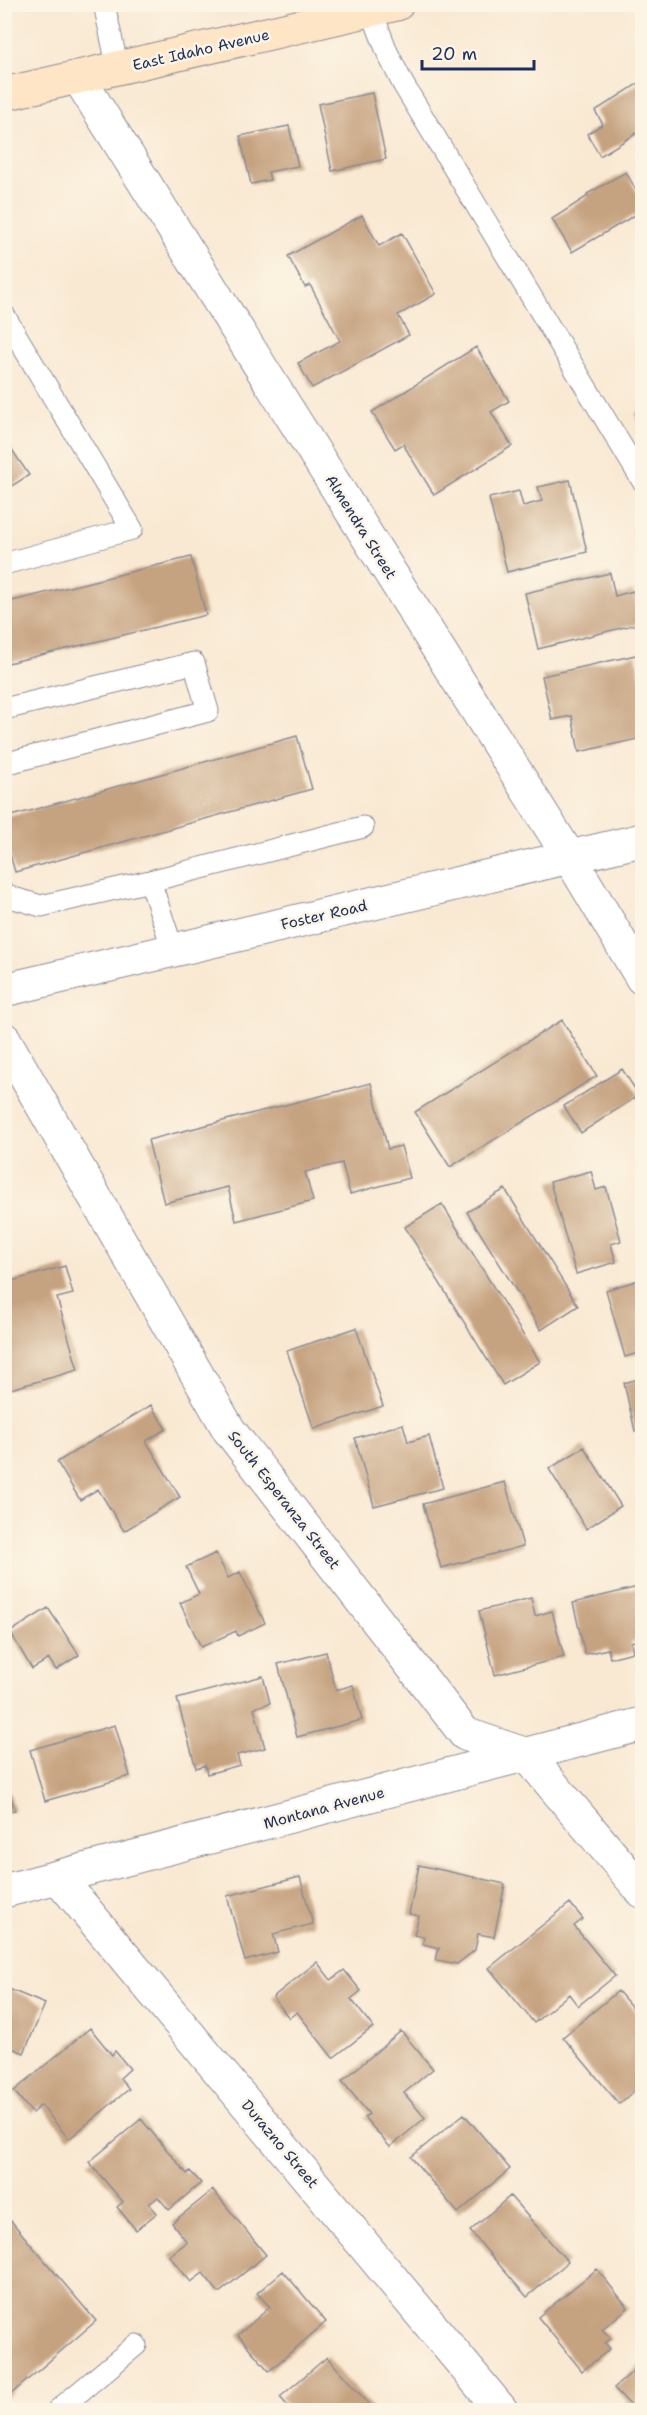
<svg xmlns="http://www.w3.org/2000/svg" width="647" height="2415" font-family="'Shantell Sans',sans-serif">
<style>
.building{fill:#c6a380}
.lines{fill:none;stroke-linecap:round;stroke-linejoin:round}
.lane-casing{stroke:#8a8c98;stroke-width:23}
.street-casing{stroke:#8a8c98;stroke-width:35}
.secondary-casing{stroke:#8a8c98;stroke-width:35}
.lane{stroke:#fff;stroke-width:21}
.street{stroke:#fff;stroke-width:33}
.secondary{stroke:#fee5c5;stroke-width:33}
.labels{text-anchor:middle;stroke-width:5;stroke-linejoin:round;paint-order:stroke}
.street-label{font-size:15px;fill:#1b2f5e;stroke:#fcf5e5}
</style>
<rect width="100%" height="100%" fill="#fcf5e5"/>
<filter id="ink" filterUnits="userSpaceOnUse"><feTurbulence type="fractalNoise" baseFrequency=".0167" numOctaves="2"/><feDisplacementMap in="SourceGraphic" scale="12" xChannelSelector="R" yChannelSelector="G"/><feConvolveMatrix kernelMatrix="1 2 1 2 8 2 1 2 1" color-interpolation-filters="sRGB"/></filter>
<filter id="wash" filterUnits="userSpaceOnUse"><feTurbulence type="fractalNoise" baseFrequency=".008" numOctaves="4" result="noise"/><feDisplacementMap in="SourceGraphic" scale="24" xChannelSelector="R" yChannelSelector="G"/><feGaussianBlur stdDeviation="1.35" result="paint"/><feColorMatrix in="noise" values="0 0 0 0 0 0 0 0 0 0 0 0 0 0 0 0 0 1.4 0 .05"/><feComposite in="paint" operator="in"/></filter>
<g filter="url(#wash)">
<rect width="100%" height="100%" fill="#f9e9d3"/>
<g id="blocks">
<path class="building" d="M 642,81 L 642,130 L 600,156 L 587,134 L 603,124 L 595,111 Z
M 372,93 L 386,159 L 332,171 L 318,104 Z
M 289,126 L 298,166 L 268,172 L 270,180 L 251,184 L 240,136 Z
M 626,172 L 642,201 L 642,211 L 572,252 L 552,219 L 588,196 L 587,194 Z
M 362,215 L 379,246 L 402,233 L 436,294 L 398,315 L 409,335 L 312,388 L 298,363 L 340,341 L 310,285 L 305,287 L 288,256 Z
M 476,347 L 509,401 L 491,412 L 512,446 L 434,495 L 403,444 L 395,449 L 372,412 Z
M 642,411 L 642,439 L 636,413 Z
M 4,438 L 29,475 L 4,491 Z
M 570,480 L 587,552 L 507,572 L 489,498 L 519,491 L 523,506 L 542,501 L 538,487 Z
M 191,557 L 206,615 L 4,664 L 4,603 Z
M 610,573 L 615,596 L 633,591 L 641,623 L 538,649 L 525,593 Z
M 636,655 L 642,685 L 642,738 L 579,752 L 572,716 L 552,720 L 542,676 Z
M 297,736 L 312,789 L 15,872 L 4,833 L 4,818 Z
M 562,1020 L 597,1076 L 450,1167 L 415,1112 Z
M 622,1069 L 639,1095 L 581,1133 L 564,1106 Z
M 371,1083 L 388,1149 L 401,1146 L 410,1178 L 350,1194 L 342,1163 L 305,1172 L 313,1201 L 236,1221 L 228,1187 L 164,1203 L 148,1140 Z
M 591,1171 L 596,1190 L 606,1187 L 621,1241 L 611,1244 L 616,1262 L 576,1274 L 550,1182 Z
M 505,1189 L 578,1306 L 541,1330 L 467,1212 Z
M 442,1204 L 540,1362 L 503,1385 L 405,1227 Z
M 65,1266 L 73,1294 L 57,1298 L 78,1370 L 7,1390 L 4,1382 L 4,1283 Z
M 642,1279 L 642,1352 L 625,1357 L 606,1290 Z
M 356,1328 L 383,1406 L 314,1429 L 287,1351 Z
M 642,1378 L 642,1429 L 635,1431 L 624,1383 Z
M 151,1405 L 166,1429 L 146,1441 L 180,1497 L 124,1531 L 98,1489 L 80,1500 L 57,1462 Z
M 403,1424 L 408,1442 L 429,1436 L 443,1488 L 374,1506 L 355,1438 Z
M 584,1447 L 621,1506 L 586,1529 L 549,1469 Z
M 505,1482 L 523,1546 L 441,1568 L 423,1504 Z
M 216,1553 L 228,1578 L 240,1572 L 265,1623 L 238,1636 L 236,1631 L 201,1647 L 180,1603 L 199,1594 L 186,1567 Z
M 642,1586 L 642,1639 L 631,1642 L 633,1652 L 610,1658 L 608,1649 L 585,1654 L 573,1603 Z
M 531,1598 L 535,1616 L 552,1611 L 564,1657 L 495,1675 L 479,1611 Z
M 48,1608 L 79,1655 L 56,1670 L 49,1659 L 32,1669 L 10,1632 Z
M 326,1652 L 336,1690 L 353,1685 L 362,1720 L 297,1737 L 278,1664 Z
M 263,1676 L 270,1703 L 254,1708 L 265,1748 L 237,1755 L 240,1765 L 207,1774 L 205,1765 L 196,1768 L 177,1699 Z
M 115,1725 L 130,1776 L 45,1801 L 30,1750 Z
M 4,1776 L 15,1810 L 4,1813 Z
M 419,1865 L 505,1884 L 494,1937 L 478,1934 L 475,1950 L 457,1964 L 436,1960 L 439,1948 L 423,1944 L 424,1937 L 414,1935 L 419,1916 L 409,1914 Z
M 300,1877 L 313,1924 L 273,1934 L 278,1952 L 245,1961 L 227,1896 Z
M 570,1903 L 583,1919 L 574,1926 L 615,1976 L 578,2006 L 569,1994 L 534,2023 L 489,1968 Z
M 317,1962 L 331,1980 L 344,1970 L 361,1991 L 351,1999 L 373,2027 L 333,2058 L 297,2012 L 289,2018 L 273,1997 Z
M 4,1987 L 45,2004 L 24,2053 L 4,2045 Z
M 618,1991 L 642,2019 L 642,2084 L 619,2104 L 563,2037 Z
M 90,2028 L 112,2055 L 115,2051 L 130,2069 L 120,2078 L 129,2089 L 69,2139 L 41,2105 L 32,2113 L 14,2091 Z
M 401,2031 L 433,2069 L 404,2093 L 425,2118 L 390,2147 L 364,2117 L 369,2114 L 342,2081 Z
M 464,2114 L 510,2169 L 458,2213 L 411,2157 Z
M 141,2119 L 187,2174 L 190,2171 L 201,2183 L 169,2210 L 158,2197 L 149,2204 L 157,2213 L 136,2230 L 117,2207 L 123,2202 L 89,2162 Z
M 213,2190 L 266,2255 L 219,2293 L 203,2273 L 191,2282 L 169,2256 L 187,2242 L 172,2223 Z
M 510,2196 L 568,2262 L 527,2297 L 470,2231 Z
M 11,2221 L 96,2321 L 4,2400 L 4,2227 Z
M 597,2269 L 628,2308 L 602,2329 L 611,2339 L 605,2343 L 610,2349 L 582,2371 L 538,2317 Z
M 283,2271 L 326,2322 L 269,2371 L 238,2335 L 270,2307 L 257,2293 Z
M 327,2357 L 374,2410 L 291,2410 L 280,2397 Z
M 642,2363 L 642,2410 L 635,2410 L 614,2388 Z"/>
</g>
</g>
<g filter="url(#ink)">
<use href="#blocks" fill-opacity="0" stroke="#8a8c98" stroke-width="1.5"/>
<g class="lines">
<g class="lane-casing">
<path id="lane" d="M 104,4 L 118,69
M 371,10 L 388,54 L 403,84 L 642,480
M 4,315 L 132,529 L 4,564
M 4,709 L 194,663 L 208,711 L 4,764
M 150,881 L 173,950
M 4,892 L 7,896 L 41,906 L 150,881 L 363,827
M 58,2410 L 136,2345"/>
</g>
<g class="street-casing">
<path id="street" d="M 78,77 L 570,858 L 642,978
M 4,990 L 642,840
M 4,1039 L 229,1430 L 465,1734 L 527,1755 L 642,1891
M 58,1877 L 501,2410
M 4,1891 L 642,1724"/>
</g>
<g class="secondary-casing">
<path id="secondary" d="M 4,94 L 397,4"/>
</g>
<use href="#lane" class="lane"/>
<use href="#street" class="street"/>
<use href="#secondary" class="secondary"/>
</g>
</g>
<g class="labels">
<g class="street-label">
<text transform="translate(201 50) rotate(-13)" y="5">East Idaho Avenue</text>
<text transform="translate(361 527) rotate(58)" y="5">Almendra Street</text>
<text transform="translate(324 915) rotate(-13)" y="5">Foster Road</text>
<text transform="translate(284 1500) rotate(52)" y="5">South Esperanza Street</text>
<text transform="translate(324 1808) rotate(-15)" y="5">Montana Avenue</text>
<text transform="translate(280 2144) rotate(50)" y="5">Durazno Street</text>
</g>
</g>
<rect width="647" height="2415" fill="none" stroke="#fcf5e5" stroke-width="24"/>
<path d="M422 60v9h112v-9" fill="none" stroke="#1b2f5e" stroke-width="3"/>
<text x="431" y="60" font-size="18" fill="#1b2f5e" stroke="#fcf5e5" stroke-width="4.5" paint-order="stroke">20 m</text>
</svg>
